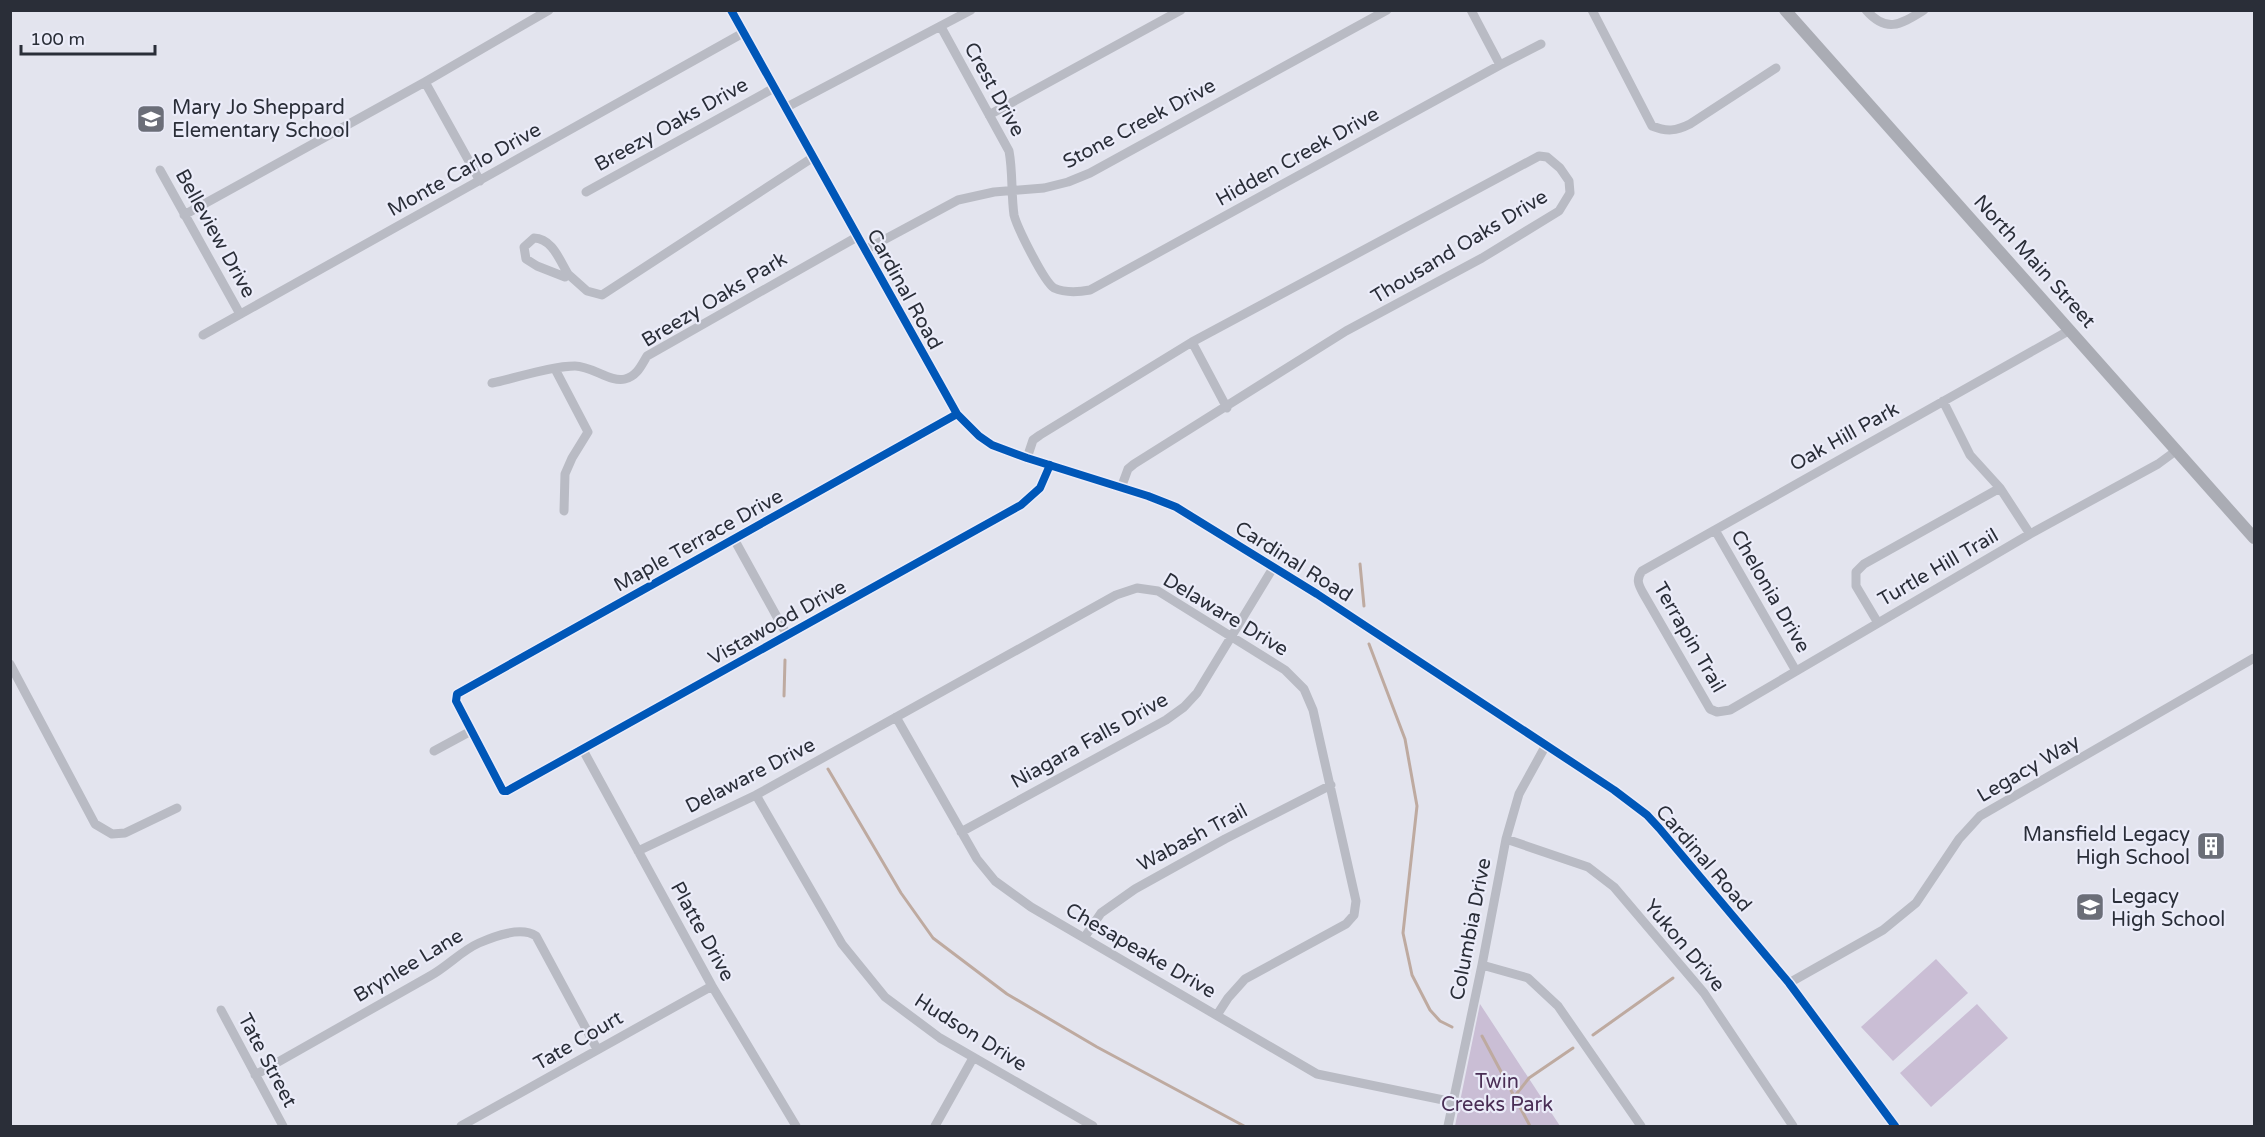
<svg xmlns="http://www.w3.org/2000/svg" width="2265" height="1137" font-family="'Varela Round',sans-serif">
<style>
.green{fill:#cabed5}
.lines{fill:none;stroke-linecap:round;stroke-linejoin:round}
.stream{stroke:#beaaa0;stroke-width:3}
.minor{stroke:#b9bbc4;stroke-width:9}
.major{stroke:#aaacb4;stroke-width:12}
.cycleway-casing{stroke:#ebecf9;stroke-width:11}
.cycleway{stroke:#0057b8;stroke-width:8}
.labels{text-anchor:middle;stroke-width:4.5;stroke-linejoin:round;paint-order:stroke}
.street-label{font-size:20px;fill:#2a2e38;stroke:#ebecf9}
.poi-label{font-size:20px;fill:#2a2e38;stroke:#ebecf9;text-anchor:start}
.park-label{font-size:20px;fill:#4a2e55;stroke:#ebecf9}
</style>
<rect width="100%" height="100%" fill="#e3e4ee"/>
<path class="green" d="M 1936,959 L 1968,993 L 1893,1061 L 1861,1027 Z
M 1480,1004 L 1560,1126 L 1455,1126 Z
M 1977,1004 L 2008,1038 L 1931,1107 L 1900,1073 Z"/>
<g class="lines">
<path class="stream" d="M 1360,564 L 1364,606
M 1369,644 L 1405,739 L 1417,806 L 1403,933 L 1412,975 L 1430,1010 L 1440,1021 L 1452,1027
M 784,696 L 785,660
M 828,769 L 901,893 L 933,938 L 1007,994 L 1097,1047 L 1244,1126
M 1593,1035 L 1673,978
M 1482,1036 L 1530,1126
M 1514,1097 L 1529,1078 L 1573,1048"/>
<path class="minor" d="M 731,10 L 957,414 L 979,436 L 992,445 L 1027,458 L 1148,496 L 1176,507 L 1317,594 L 1614,790 L 1647,815 L 1659,828 L 1789,983 L 1895,1126
M 1471,10 L 1500,65
M 1592,10 L 1652,126 C 1667,132 1676,131 1690,124 L 1776,68
M 1866,10 C 1887,34 1901,24 1924,10
M 941,27 L 1009,151 C 1013,172 1011,194 1014,215 C 1017,227 1044,282 1054,288 C 1065,293 1079,292 1090,290 L 1500,65 L 1541,44
M 425,82 L 480,181
M 785,108 L 971,10
M 989,115 L 1181,10
M 160,170 L 240,314
M 586,192 L 774,88
M 184,215 L 425,82 L 549,10
M 534,238 C 552,238 560,261 568,274 L 565,277 L 537,266 L 526,259 L 524,247 Z
M 865,250 L 958,200 L 994,192 L 1044,188 L 1068,182 L 1090,173 L 1387,10
M 568,274 L 587,291 L 602,295 L 812,158
M 2070,330 L 1642,571 C 1636,579 1638,584 1643,593 L 1710,709 L 1717,712 L 1730,710 L 2030,534 L 2158,464 L 2177,450
M 203,335 L 743,33
M 1192,342 L 1227,408
M 555,369 L 588,432 L 572,458 L 565,474 L 564,511
M 492,383 C 517,378 550,366 575,366 C 592,366 611,383 625,379 C 637,376 641,366 647,356 L 857,237
M 1943,401 L 1970,455 L 2000,488 L 2030,534
M 957,414 L 457,694 L 456,701 L 503,791 L 507,791 L 1021,505 L 1040,488 L 1050,465
M 1027,458 L 1033,440 L 1040,435 L 1192,342 L 1539,156 L 1547,157 L 1560,168 L 1569,181 L 1570,193 L 1559,211 L 1482,258 L 1346,331 L 1134,464 L 1128,469 L 1121,488
M 1715,530 L 1796,671
M 734,539 L 787,635
M 1878,623 L 1856,586 L 1856,572 L 1864,564 L 2000,488
M 10,664 L 95,824 L 112,834 L 125,833 L 177,808
M 896,717 L 977,859 L 995,881 L 1031,907 L 1317,1074 L 1453,1102
M 583,750 L 712,986 L 796,1126
M 434,751 L 471,731
M 756,795 L 842,944 L 885,997 L 940,1038 L 1093,1126
M 961,832 L 1166,720 L 1184,707 L 1197,693 L 1273,568
M 1506,839 L 1588,867 L 1614,887 L 1704,993 L 1793,1126
M 638,851 L 756,795 L 1116,595 L 1137,588 L 1158,591 L 1285,670 L 1304,689 L 1313,710 L 1356,901 L 1354,915 L 1346,924 L 1245,979 L 1228,998 L 1217,1015
M 1084,938 L 1101,913 L 1135,889 L 1225,839 L 1331,785
M 1482,965 L 1528,978 L 1558,1006 L 1641,1126
M 1789,983 L 1883,930 L 1916,903 L 1959,839 L 1980,816 L 2254,658
M 221,1010 L 283,1126
M 255,1075 C 314,1042 372,1009 430,976 C 448,966 461,951 479,943 C 495,936 521,926 536,936 L 597,1049
M 461,1126 L 712,986
M 935,1126 L 973,1058
M 1448,1126 L 1482,965 L 1506,839 L 1519,794 L 1546,745"/>
<path class="major" d="M 1785,10 L 2254,538"/>
<g class="cycleway-casing">
<path id="cycleway" d="M 731,10 L 957,414 L 979,436 L 992,445 L 1027,458 L 1148,496 L 1176,507 L 1317,594 L 1614,790 L 1647,815 L 1659,828 L 1789,983 L 1895,1126
M 957,414 L 457,694 L 456,701 L 503,791 L 507,791 L 1021,505 L 1040,488 L 1050,465"/>
</g>
<use href="#cycleway" class="cycleway"/>
</g>
<defs>
<g id="school-square" transform="scale(1.5)"><rect x="-9" y="-9" width="18" height="18" rx="4" fill="#6b6e78" stroke="#ebecf9"/><path d="M0-5L7-2L0 1L-7-2ZM-4 1L0 2.5L4 1V4Q0 6-4 4Z" fill="#fff"/></g>
<g id="building-square" transform="scale(1.5)"><rect x="-9" y="-9" width="18" height="18" rx="4" fill="#6b6e78" stroke="#ebecf9"/><path d="M-4-6H4V6H1V3H-1V6H-4ZM-2.5-4.3h1.7v1.8h-1.7ZM.8-4.3h1.7v1.8H.8ZM-2.5-1h1.7V.8h-1.7ZM.8-1h1.7V.8H.8Z" fill="#fff"/></g>
</defs>
<g fill-rule="evenodd">
<use href="#school-square" x="151" y="119"/>
<use href="#building-square" x="2211" y="846"/>
<use href="#school-square" x="2090" y="907"/>
</g>
<g class="labels">
<g class="street-label">
<text transform="translate(995 89) rotate(61)" y="7">Crest Drive</text>
<text transform="translate(1139 123) rotate(-28)" y="7">Stone Creek Drive</text>
<text transform="translate(671 124) rotate(-29)" y="7">Breezy Oaks Drive</text>
<text transform="translate(1297 156) rotate(-29)" y="7">Hidden Creek Drive</text>
<text transform="translate(464 169) rotate(-29)" y="7">Monte Carlo Drive</text>
<text transform="translate(216 233) rotate(61)" y="7">Belleview Drive</text>
<text transform="translate(1459 246) rotate(-31)" y="7">Thousand Oaks Drive</text>
<text transform="translate(2035 261) rotate(48)" y="7">North Main Street</text>
<text transform="translate(905 289) rotate(61)" y="7">Cardinal Road</text>
<text transform="translate(714 299) rotate(-31)" y="7">Breezy Oaks Park</text>
<text transform="translate(1844 436) rotate(-29)" y="7">Oak Hill Park</text>
<text transform="translate(698 540) rotate(-29)" y="7">Maple Terrace Drive</text>
<text transform="translate(1294 561) rotate(32)" y="7">Cardinal Road</text>
<text transform="translate(1938 567) rotate(-30)" y="7">Turtle Hill Trail</text>
<text transform="translate(1771 591) rotate(60)" y="7">Chelonia Drive</text>
<text transform="translate(1226 614) rotate(31)" y="7">Delaware Drive</text>
<text transform="translate(777 622) rotate(-29)" y="7">Vistawood Drive</text>
<text transform="translate(1690 637) rotate(60)" y="7">Terrapin Trail</text>
<text transform="translate(1089 740) rotate(-29)" y="7">Niagara Falls Drive</text>
<text transform="translate(2028 768) rotate(-30)" y="7">Legacy Way</text>
<text transform="translate(750 775) rotate(-27)" y="7">Delaware Drive</text>
<text transform="translate(1192 837) rotate(-28)" y="7">Wabash Trail</text>
<text transform="translate(1704 858) rotate(49)" y="7">Cardinal Road</text>
<text transform="translate(1470 929) rotate(-79)" y="7">Columbia Drive</text>
<text transform="translate(703 931) rotate(61)" y="7">Platte Drive</text>
<text transform="translate(1685 945) rotate(50)" y="7">Yukon Drive</text>
<text transform="translate(1141 950) rotate(30)" y="7">Chesapeake Drive</text>
<text transform="translate(408 965) rotate(-31)" y="7">Brynlee Lane</text>
<text transform="translate(971 1032) rotate(32)" y="7">Hudson Drive</text>
<text transform="translate(578 1040) rotate(-30)" y="7">Tate Court</text>
<text transform="translate(268 1060) rotate(62)" y="7">Tate Street</text>
</g>
<g class="poi-label">
<text x="172" y="114">Mary Jo Sheppard<tspan x="172" dy="23">Elementary School</tspan></text>
<text x="2190" y="841" text-anchor="end">Mansfield Legacy<tspan x="2190" dy="23">High School</tspan></text>
<text x="2111" y="903">Legacy<tspan x="2111" dy="23">High School</tspan></text>
</g>
<g class="park-label">
<text x="1497" y="1088">Twin<tspan x="1497" dy="23">Creeks Park</tspan></text>
</g>
</g>
<rect width="2265" height="1137" fill="none" stroke="#2a2e38" stroke-width="24"/>
<path d="M21 45v9h134v-9" fill="none" stroke="#2a2e38" stroke-width="3"/>
<text x="30" y="45" font-size="18" fill="#2a2e38" stroke="#ebecf9" stroke-width="4.5" paint-order="stroke">100 m</text>
</svg>
